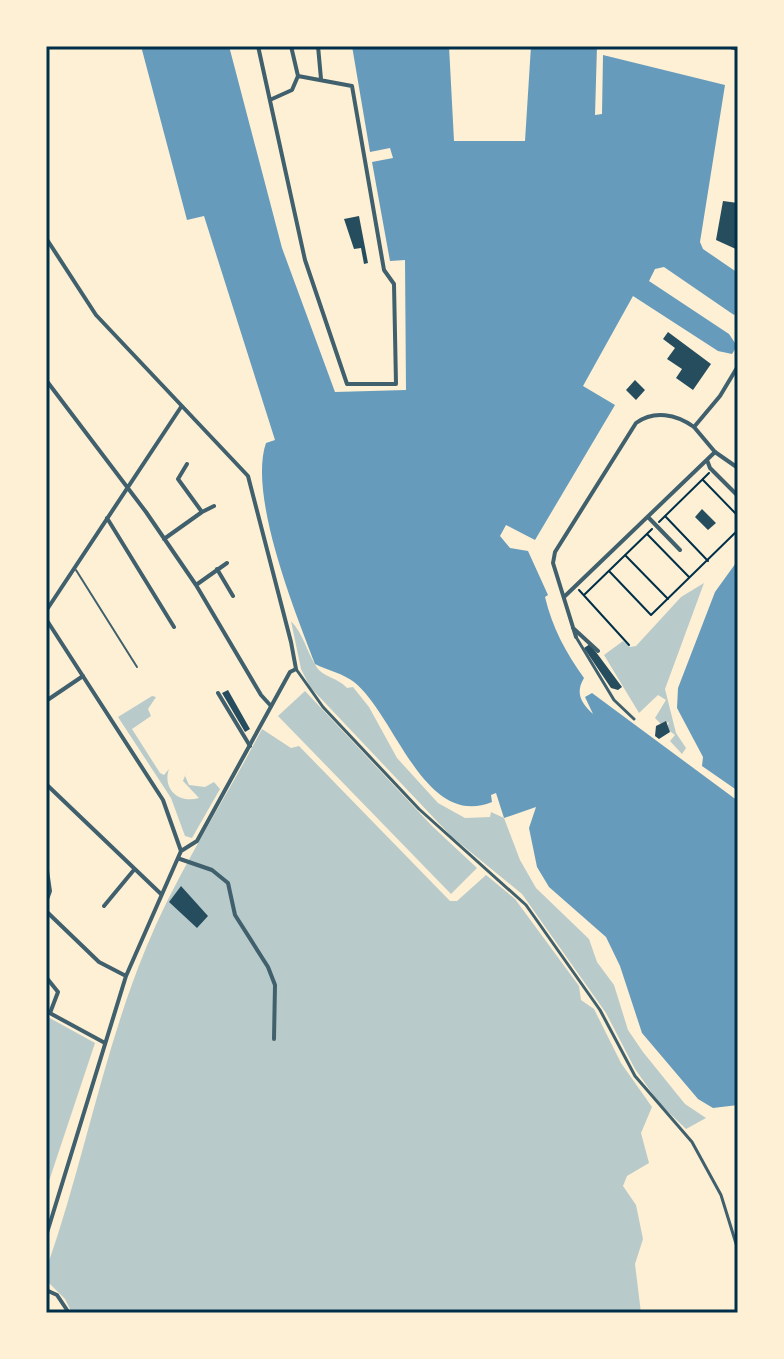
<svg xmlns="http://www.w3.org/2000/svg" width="784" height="1359" font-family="'PT Sans Narrow',sans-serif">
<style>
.green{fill:#b9caca}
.water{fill:#669bbc}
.building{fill:#264d5e}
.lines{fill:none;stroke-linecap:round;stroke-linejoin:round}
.path{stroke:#003049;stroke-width:2}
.service{stroke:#3f606c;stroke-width:2}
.pedestrian{stroke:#3f606c;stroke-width:3}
.minor{stroke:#3f606c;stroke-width:4}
.tertiary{stroke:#3f606c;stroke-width:4}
.neatline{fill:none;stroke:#003049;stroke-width:3}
</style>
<rect width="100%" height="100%" fill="#fdf0d5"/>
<path class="green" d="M 704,583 L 665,689 L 676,733 L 686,748 L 682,754 L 670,741 L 675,735 L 667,729 L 669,722 L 662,725 L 655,718 L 666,700 L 658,695 L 639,713 L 604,655 L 623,641 L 630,647 L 636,646 L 681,597 Z
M 291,621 C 304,635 306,650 316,666 C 322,677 339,678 347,688 L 353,687 L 369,707 L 397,758 L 438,803 L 465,818 L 490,817 L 491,812 L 504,818 L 520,860 L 536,888 L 589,939 L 597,962 L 614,985 L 628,1030 L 643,1052 L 685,1104 L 706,1118 L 686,1129 L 659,1103 L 635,1069 L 606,1013 L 522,894 L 451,836 L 310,687 L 301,669 Z
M 305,691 L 432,826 L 477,868 L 451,894 L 278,716 Z
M 152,696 L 156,697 L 148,709 L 151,716 L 132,729 L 160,773 L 164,775 L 169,769 C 162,789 179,804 199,798 L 183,781 L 189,765 L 185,776 L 189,785 L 205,787 L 214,782 L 220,789 L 192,838 L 185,836 L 171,798 L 118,717 Z
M 262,729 L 291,748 L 299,746 L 450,901 L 457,901 L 486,875 L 515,899 L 579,986 L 581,1000 L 594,1009 L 621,1063 L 652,1107 L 641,1133 L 649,1163 L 627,1176 L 623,1186 L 636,1205 L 643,1239 L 635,1264 L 641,1313 L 72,1313 L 65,1299 L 46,1280 L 47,1267 C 84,1162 103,1052 146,948 C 177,872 224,802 262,729 Z
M 46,1016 L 95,1043 L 46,1190 Z"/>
<path class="water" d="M 141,46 L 229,46 L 282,248 L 335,392 L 406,390 L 405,260 L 390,261 L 372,162 L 393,158 L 390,148 L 370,152 L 352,46 L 449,46 L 454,141 L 525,141 L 531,46 L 597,46 L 595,115 L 602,114 L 603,55 L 725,85 L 700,242 L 703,249 L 738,273 L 738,309 L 734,315 L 664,267 L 655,269 L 649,281 L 729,334 L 737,346 L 732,354 L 718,351 L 633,296 L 583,386 L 615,405 L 535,540 L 506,525 L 500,536 L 510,548 L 528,551 L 548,595 L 545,597 C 552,627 566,653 584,678 C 575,693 581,703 593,714 L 585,697 L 592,693 L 738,801 L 738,1105 L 713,1108 L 698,1099 L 642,1033 L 620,966 L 606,937 L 549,887 L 537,867 L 529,828 L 536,807 L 504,818 L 496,793 L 491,795 L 492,802 C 424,830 395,714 354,682 C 344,674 327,670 315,664 C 295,612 248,495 266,443 L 275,440 L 204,216 L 187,220 Z
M 738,560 L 738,791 L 702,766 L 703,757 L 677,708 L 678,688 L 715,592 Z"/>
<path class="building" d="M 723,201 L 738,203 L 738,250 L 716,240 Z
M 359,216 L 368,263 L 364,264 L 361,248 L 354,249 L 344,219 Z
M 668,332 L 711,364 L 693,390 L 676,378 L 682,369 L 667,359 L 675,348 L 663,339 Z
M 635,380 L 645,390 L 636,400 L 626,390 Z
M 702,509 L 716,523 L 708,530 L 695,517 Z
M 590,644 L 622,687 L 618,690 L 611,688 L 584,648 Z
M 228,690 L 250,729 L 245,732 L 222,693 Z
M 666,721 L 670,732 L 659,739 L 655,736 L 656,726 Z
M 181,886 L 208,916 L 197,928 L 169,902 Z"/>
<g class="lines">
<path class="path" d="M 703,480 L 738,516
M 665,516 L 708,561
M 659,522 L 709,473
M 647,534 L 689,577
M 625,555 L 668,599
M 609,571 L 651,615 L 738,530
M 579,590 L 629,645
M 584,595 L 652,529"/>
<path class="service" d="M 76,570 L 137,667"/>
<path class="pedestrian" d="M 576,637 L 614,700 L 634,719
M 296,669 L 323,707 L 419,809 L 526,905 L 600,1010 L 635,1076 L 692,1142 L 721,1195 L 738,1250
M 46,691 L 46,700"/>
<path class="minor" d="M 258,46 L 305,260 L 347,384 L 396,384 L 394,284 L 384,270 L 352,86 L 298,76 L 292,90 L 272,99
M 291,46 L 298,76
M 318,46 L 321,79
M 46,380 L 146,512 L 196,585 L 261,695 L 271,706
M 707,460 L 710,468 L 738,496
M 202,512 L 214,506
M 648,517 L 680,550
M 107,518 L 174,627
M 164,539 L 202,512 L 178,479 L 187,464
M 217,569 L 233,596
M 196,585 L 227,563
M 564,597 L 715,452
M 46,611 L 181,407
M 573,628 L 598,651
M 576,637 L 553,563 L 555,552 L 636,423 C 654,410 676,414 694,427
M 218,693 L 250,746
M 46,701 L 83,676
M 46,784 L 161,894
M 180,859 L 212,870 L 228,883 L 235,915 L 268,967 L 275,985 L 274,1039
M 46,864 L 50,891 L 46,902
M 104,906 L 133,871
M 46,977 L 58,992 L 50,1013
M 46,1011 L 105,1043
M 46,1290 L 57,1295 L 69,1313"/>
<path class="tertiary" d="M 727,46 L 738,49
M 46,238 L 96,315 L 248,476 L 291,642 L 296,669 L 290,672 L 197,841 L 181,851
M 738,366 L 720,396 L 694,427 L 715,452 L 738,468
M 46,619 L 163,800 L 181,851 L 126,976 L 46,1236
M 46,911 L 99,962 L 126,976"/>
</g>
<rect width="784" height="1359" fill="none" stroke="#fdf0d5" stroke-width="96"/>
<rect x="48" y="48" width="688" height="1263" class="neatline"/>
</svg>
